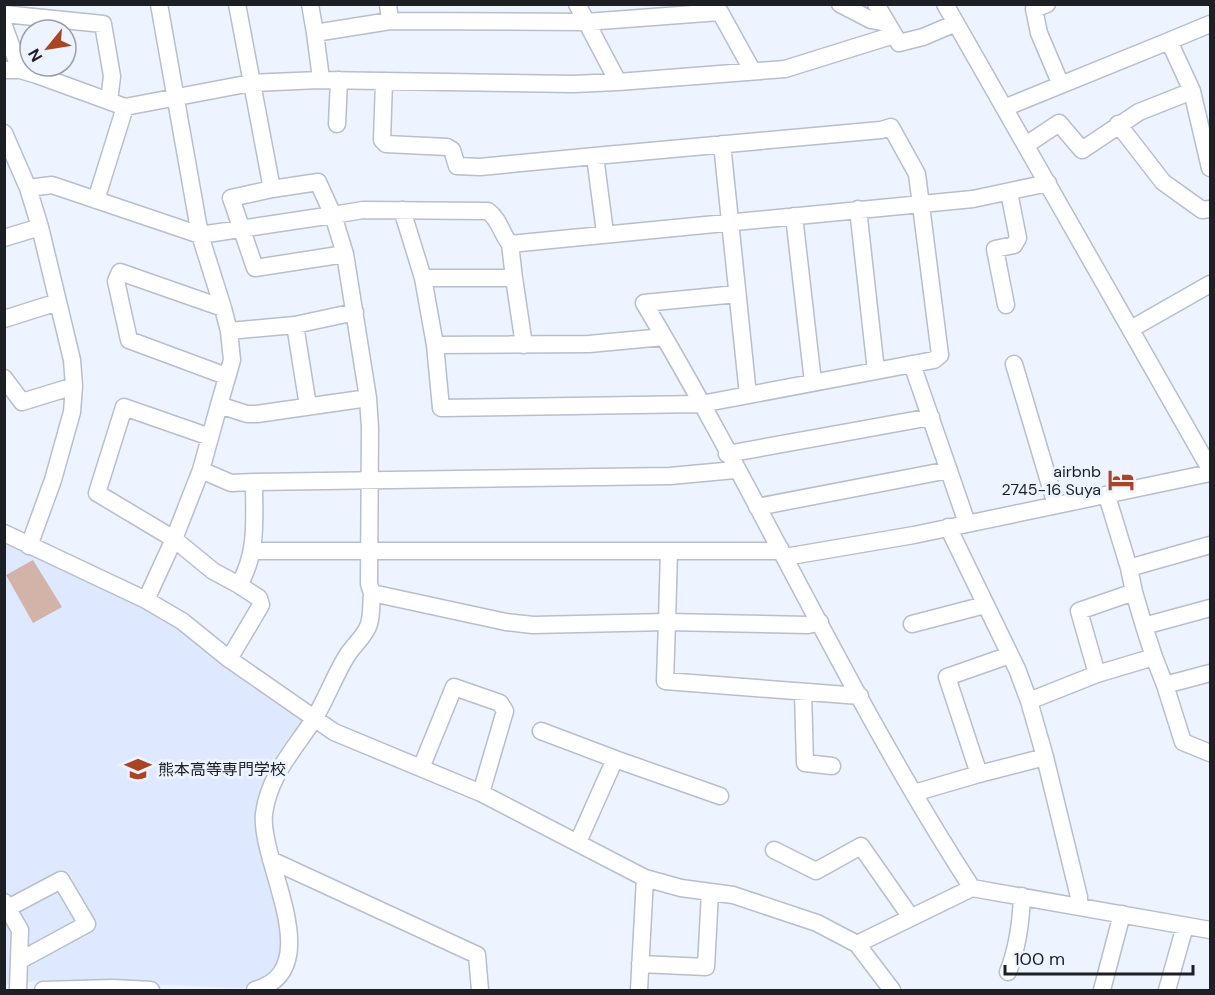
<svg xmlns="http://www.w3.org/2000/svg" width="1215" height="995" font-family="'DM Sans','Noto Sans JP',sans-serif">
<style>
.built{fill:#dee9ff}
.water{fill:#d3b2a8}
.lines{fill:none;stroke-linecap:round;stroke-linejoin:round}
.minor-casing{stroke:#b7becc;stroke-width:19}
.minor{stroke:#fff;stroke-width:16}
.labels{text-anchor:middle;stroke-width:6;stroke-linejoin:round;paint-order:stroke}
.poi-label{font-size:16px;fill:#1c1f24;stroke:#edf3ff;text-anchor:end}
</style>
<rect width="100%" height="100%" fill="#edf3ff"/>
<path class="built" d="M 4,538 L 177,626 L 304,721 L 280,751 L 261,786 L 257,819 L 284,926 L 283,953 L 275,968 L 257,982 L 243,988 L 44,980 L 5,985 Z"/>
<path class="water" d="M 33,560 L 62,607 L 33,623 L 6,575 Z"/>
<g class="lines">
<g class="minor-casing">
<path id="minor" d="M 159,4 L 200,235 L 223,308
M 310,4 L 315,33
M 388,4 L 390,21
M 577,4 L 618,82 L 785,69 L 894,35
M 840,4 L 871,20 L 887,23
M 876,4 L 899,43 L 923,37 L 956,23
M 945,4 L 1210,469
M 1047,4 L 1034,9 L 1039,33 L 1061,85
M 4,14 L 103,24 L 112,76 L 109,101
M 1210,24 L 1169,41 L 1192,91 L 1210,168
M 4,26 L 20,70
M 4,70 L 20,70 L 37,75 L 125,107 L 251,83 L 319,80
M 384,81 L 382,140 L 386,144 L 447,147 L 452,150 L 457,166 L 480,167 L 595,156
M 618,82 L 573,84 L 319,80 L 320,71 L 315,33 L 390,21 L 586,22 L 720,12 L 752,70
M 1004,108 L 1169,41
M 337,124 L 339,80
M 1118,124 L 1163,182 L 1202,210 L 1210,209
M 4,133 L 28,188 L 40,227 L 72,360 L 74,386 L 72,412 L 53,480 L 29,546
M 722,144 L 748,395
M 1026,145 L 1059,123 L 1082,150 L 1139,112 L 1192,91
M 28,188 L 52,185 L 200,235 L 333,215 L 318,182 L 272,189 L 237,4
M 272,189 L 231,198 L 255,268 L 345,254
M 96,200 L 125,107
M 858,209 L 876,371
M 402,210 L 423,278 L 435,345 L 589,344 L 664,337
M 794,216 L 813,382
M 4,238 L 40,227
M 423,278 L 514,278 L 510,244
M 514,278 L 524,345
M 737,294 L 644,303 C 759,495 850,700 972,888 L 1210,930
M 1006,305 L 995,249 L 1014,245 L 1018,238 L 1009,192
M 4,319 L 58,302
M 1131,329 L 1210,284
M 435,345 L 441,408 L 701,404 L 934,360 L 940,355 L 917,174 L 891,127 L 881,130 L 595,156 L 605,233
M 912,364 L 967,523
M 1014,364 L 1056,505
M 226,376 L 129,340 L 116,281 L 120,272 L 223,308 L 229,331
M 4,378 L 22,402 L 74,386
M 219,405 L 232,360 L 229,331 L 295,325
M 308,406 L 295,325 L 355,312
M 210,437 L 124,407 L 97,493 L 174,539 L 201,470 L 231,483 L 254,482
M 727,454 L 931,417
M 201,470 L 219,405 L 247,414 L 257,414 L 368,398
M 1107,496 L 1129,568 L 1210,545
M 757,507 L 949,470
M 948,527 L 1017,669 L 1029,701 L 1097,674 L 1079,611 L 1134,592 L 1129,568
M 4,533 L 146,600 L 182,621 L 229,659 L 334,732 L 481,793 L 645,878 L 681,888 L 733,895 L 817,923 L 857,944 L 892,990
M 253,551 L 669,551 L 667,622 L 808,625 L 820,622
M 669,551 L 774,551 L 780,548
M 785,557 L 914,535 L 1210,473
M 1134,592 L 1144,626 L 1210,608
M 146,600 L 174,539 L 213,571 L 239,585
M 912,624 L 985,605
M 1154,657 L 1165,685 L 1210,673
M 229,659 L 261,605 L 259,598 L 239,585 C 258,552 254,520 254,482 L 670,476 L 735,470
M 1097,674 L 1154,657 L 1144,626
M 1165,685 L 1183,742 L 1210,753
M 803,693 L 805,763 L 832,766
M 860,696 L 665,681 L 667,622 L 533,625 L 506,622 L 372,593 L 369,584 L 370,428 L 368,398 L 345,254 L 333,215 L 363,210 L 488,211 C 500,220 501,233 510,244 L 973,199 L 1048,183
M 541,731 L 615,759
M 1045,757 L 1079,897 L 1079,906
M 421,768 L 454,687 L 500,703 L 505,711 L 481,793
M 979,774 L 1045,757 L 1029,701
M 914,793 L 979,774 L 947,677 L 1010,655
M 578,842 L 615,759 L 720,796
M 774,850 L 816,871 L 861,846 L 910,916
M 271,860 L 477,955 L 480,990
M 4,902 L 20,930 L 18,990
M 8,908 L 61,880 L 87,924 L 19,961
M 857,944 L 972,888
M 640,964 L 706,967 L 710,892
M 1008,972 C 1018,947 1021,922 1022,896
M 43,990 L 113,988 L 151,990
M 255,990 C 329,969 259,862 264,814 C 269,775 294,750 314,719 C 327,698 335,674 348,654 C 354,645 366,635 369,624 C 372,615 371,603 372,593
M 639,990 L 645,878
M 1102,990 L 1122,914
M 1167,990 L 1185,926"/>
</g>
<use href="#minor" class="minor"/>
</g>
<defs>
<g id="hotel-bare" transform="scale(2.07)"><path d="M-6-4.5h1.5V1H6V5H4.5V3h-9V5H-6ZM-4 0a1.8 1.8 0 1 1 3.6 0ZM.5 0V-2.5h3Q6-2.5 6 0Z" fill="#ab4422" stroke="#edf3ff" stroke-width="2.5" paint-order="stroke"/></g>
<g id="university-bare" transform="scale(2.07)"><path d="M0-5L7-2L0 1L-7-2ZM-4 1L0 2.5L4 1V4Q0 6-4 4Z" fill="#ab4422" stroke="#edf3ff" stroke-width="2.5" paint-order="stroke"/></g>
</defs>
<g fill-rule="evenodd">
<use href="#hotel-bare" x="1121" y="480"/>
<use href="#university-bare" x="138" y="769"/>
</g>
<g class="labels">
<g class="poi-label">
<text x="1101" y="477">airbnb<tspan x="1101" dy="18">2745-16 Suya</tspan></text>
<text x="158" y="775" text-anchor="start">熊本高等専門学校</text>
</g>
</g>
<rect width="1215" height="995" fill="none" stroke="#1c1f24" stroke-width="12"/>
<g transform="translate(48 48) rotate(240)"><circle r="28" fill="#edf3ff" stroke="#999ea7" stroke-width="1.5"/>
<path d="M0-4.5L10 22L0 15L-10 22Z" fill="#ab4422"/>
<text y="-9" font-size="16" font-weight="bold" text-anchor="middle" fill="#1c1f24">N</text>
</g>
<path d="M1005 965v9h188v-9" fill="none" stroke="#1c1f24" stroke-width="3"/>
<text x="1014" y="965" font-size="18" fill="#1c1f24" stroke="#edf3ff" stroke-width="4.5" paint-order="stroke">100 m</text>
</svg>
